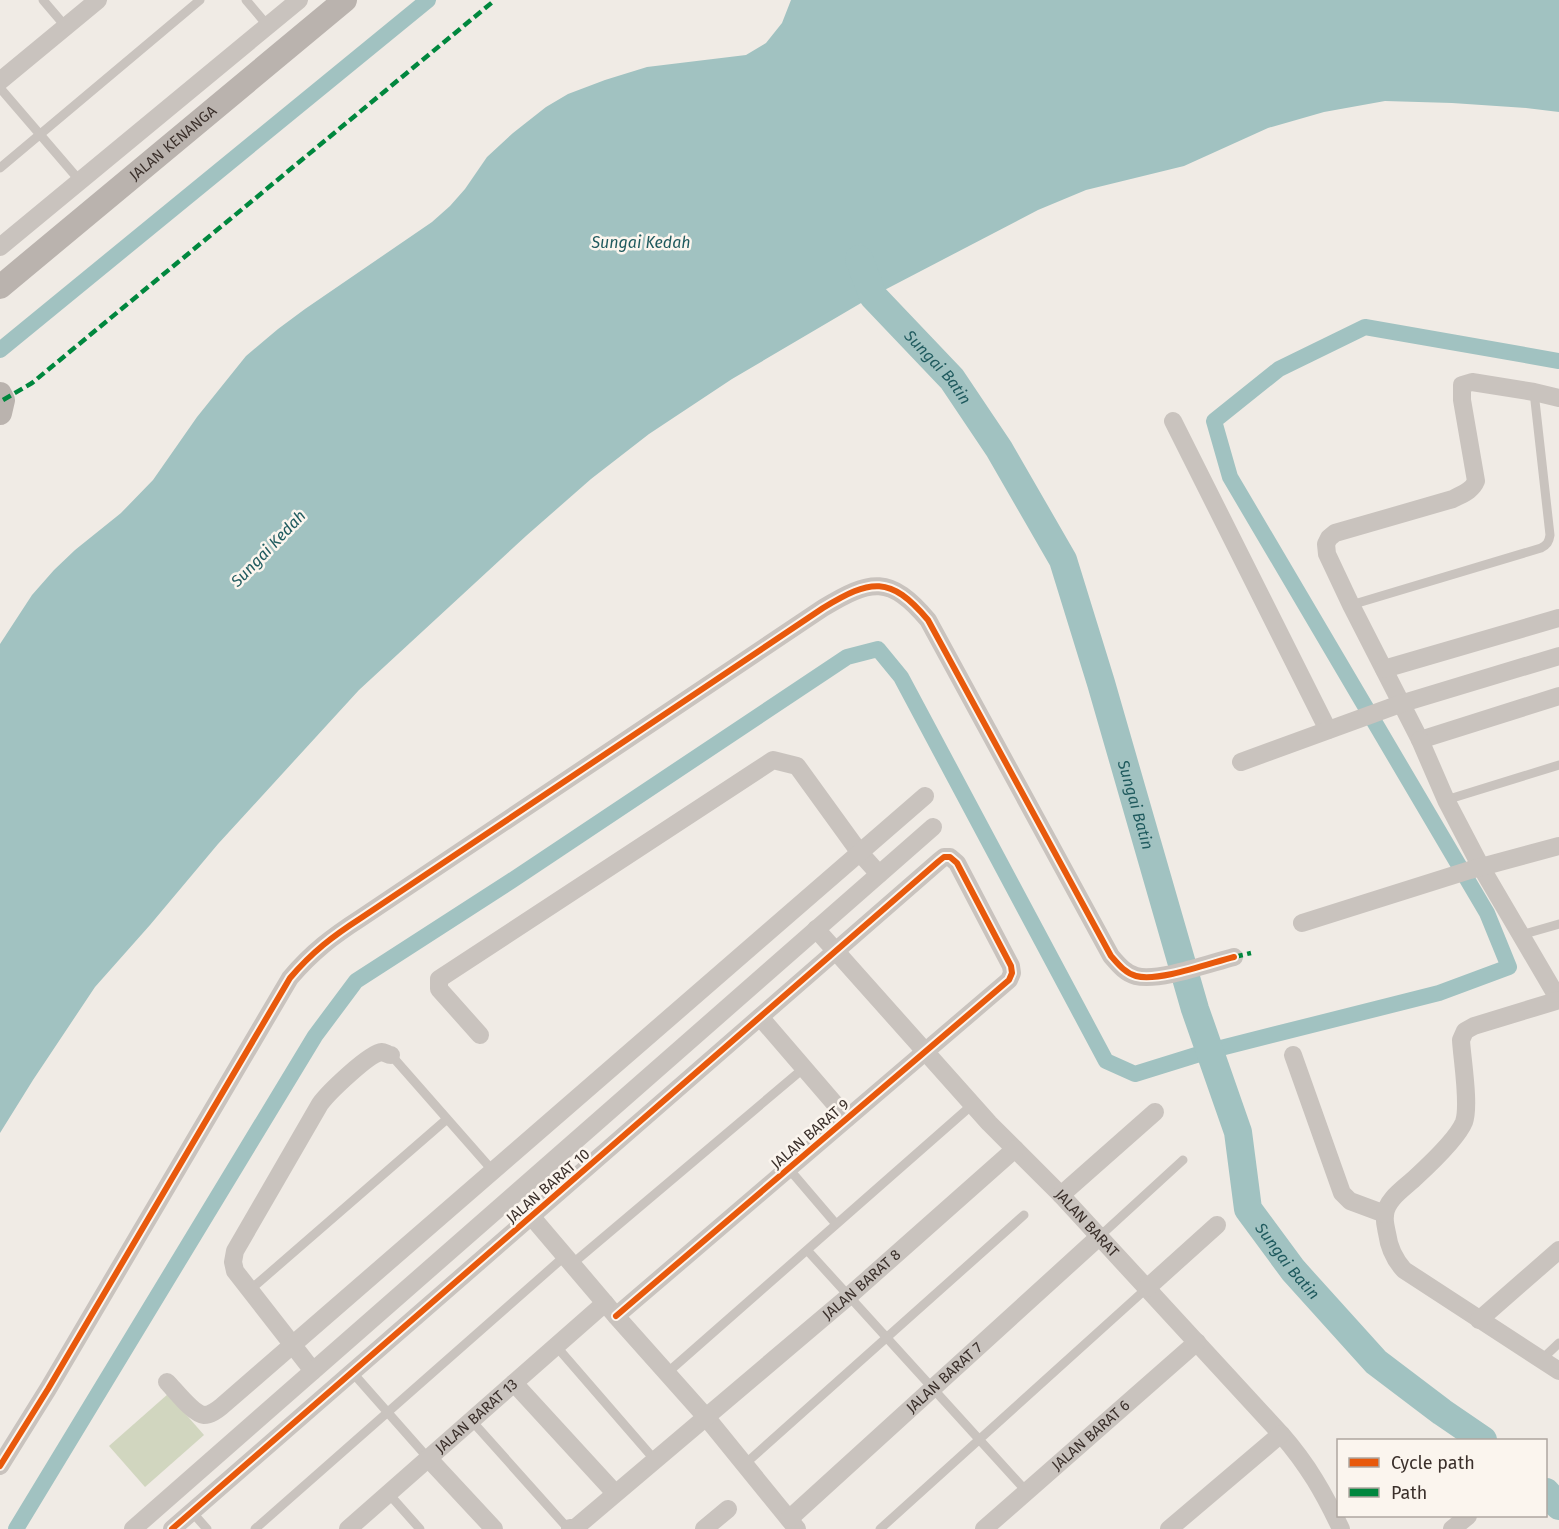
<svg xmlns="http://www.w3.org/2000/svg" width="1559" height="1529" font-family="'Fira Sans',sans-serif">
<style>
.green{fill:#d1d6bf}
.water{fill:#a1c2c1}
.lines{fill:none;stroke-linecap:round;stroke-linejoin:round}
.canal{stroke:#a1c2c1;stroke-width:16}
.river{stroke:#a1c2c1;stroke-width:28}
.lane{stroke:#c9c3be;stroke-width:9}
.street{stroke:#c9c3be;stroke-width:18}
.secondary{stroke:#bab3ae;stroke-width:24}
.quiet{stroke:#00873e;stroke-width:4.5;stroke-dasharray:9 4.5;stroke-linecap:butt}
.cycleway-casing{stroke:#fbf5ee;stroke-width:10}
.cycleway{stroke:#e8590c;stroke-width:6}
.labels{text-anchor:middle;stroke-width:5;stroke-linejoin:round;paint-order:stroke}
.street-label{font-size:15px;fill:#3b302b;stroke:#fbf5ee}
.water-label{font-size:16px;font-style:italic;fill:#1f5a5e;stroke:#fbf5ee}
</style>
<rect width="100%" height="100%" fill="#f0ebe5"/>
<path class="green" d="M 168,1394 L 204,1435 L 145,1487 L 109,1446 Z"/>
<path class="water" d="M 791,0 L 1559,0 L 1559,112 L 1526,108 L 1452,103 L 1385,101 L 1324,112 L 1268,128 L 1184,166 L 1086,190 L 1038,210 L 873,296 L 732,379 L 649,434 L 591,479 L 526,536 L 359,690 L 218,844 L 150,925 L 95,987 L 33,1080 L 0,1133 L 0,644 L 32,595 L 54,570 L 75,550 L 121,513 L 153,480 L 197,417 L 246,356 L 278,329 L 305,309 L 432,222 L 450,206 L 465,189 L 487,157 L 513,133 L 546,107 L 568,94 L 605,80 L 647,67 L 746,55 L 766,43 L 782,23 Z"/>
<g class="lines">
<path class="canal" d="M 0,350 L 428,0
M 16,1529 L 315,1036 L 356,981 L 511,881 L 847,657 L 878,649 L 901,677 L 1106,1061 L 1135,1074 L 1209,1051 L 1439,993 L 1509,967 L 1487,913 L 1230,477 L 1214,421 L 1279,369 L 1365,327 L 1559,361"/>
<g class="river">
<path id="s1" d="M 859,259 L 873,296 L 952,379 L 999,449 L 1063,560 L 1101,683 L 1195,1009 L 1238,1132 L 1248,1209 L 1293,1270 L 1376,1362 L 1442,1412 L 1483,1440"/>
<path d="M 1546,1492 L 1559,1506"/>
</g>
<path class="lane" d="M 43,0 L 66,27
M 246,0 L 268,26
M 0,88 L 80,181
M 0,168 L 200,0
M 1351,605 L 1541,548 C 1547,545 1549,542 1550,535 L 1534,392
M 1446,800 L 1559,765
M 1521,935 L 1559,924
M 391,1055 L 493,1171
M 789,1169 L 836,1224
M 1100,1236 L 1183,1160
M 807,1250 L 1027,1492
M 572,1264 L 804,1068
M 250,1290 L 447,1119
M 556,1346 L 654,1459
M 1541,1360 L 1559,1343
M 352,1372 L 428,1458
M 667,1373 L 972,1105
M 471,1420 L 564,1524 L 570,1528
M 745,1464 L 1024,1215
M 388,1493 L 420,1529
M 192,1512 L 207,1529
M 255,1529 L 565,1256
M 880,1529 L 1147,1288"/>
<g class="street">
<path d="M 0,81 L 98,0"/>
<path d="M 0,247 L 299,0"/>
<path d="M 1559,398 L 1534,392 L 1472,382 L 1462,385 L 1462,400 L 1476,481 C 1472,491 1462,494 1453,499 L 1335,533 L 1329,538 L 1326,544 L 1327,554 L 1351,605 L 1420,740 L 1559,696"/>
<path d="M 1173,421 L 1328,730"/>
<path d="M 1384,669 L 1559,618"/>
<path d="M 1420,740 L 1446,800 L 1481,867 L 1559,1000"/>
<path d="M 1241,762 L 1400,704 L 1559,656"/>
<path d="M 1302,923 L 1470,870 L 1559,846"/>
<path id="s2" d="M 816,929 L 989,1123 L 1061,1195 L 1281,1434 C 1308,1465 1324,1493 1341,1529"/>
<path d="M 1559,1000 L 1474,1026 L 1465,1031 L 1461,1040 C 1462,1059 1470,1105 1464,1122 C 1458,1137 1429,1165 1416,1177 C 1406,1187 1386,1199 1385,1215 C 1384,1221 1386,1228 1387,1233 C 1389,1248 1394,1259 1404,1270 L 1559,1371"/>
<path d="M 760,1017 L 847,1118"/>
<path d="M 480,1035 L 439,989 L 439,979 L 773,760 L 797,766 L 860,853 L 879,874"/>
<path d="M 1293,1055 L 1342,1193 L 1350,1201 L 1385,1214"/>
<path d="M 1061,1195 L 1155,1112"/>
<path d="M 531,1216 L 616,1316 L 706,1417 L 797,1529"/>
<path d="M 1147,1288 L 1217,1225"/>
<path d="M 1479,1320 L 1559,1250"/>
<path d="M 313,1371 L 235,1271 L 233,1262 L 235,1251 L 320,1104 C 328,1093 369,1053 382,1052 C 384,1052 388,1055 391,1055"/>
<path d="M 167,1382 C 175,1390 193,1414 204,1415 C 211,1415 217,1410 222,1406 L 925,796"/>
<path d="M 514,1383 L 615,1493"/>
<path d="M 428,1458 L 494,1529"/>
<path d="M 0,1466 L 48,1389 L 290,978 C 312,952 333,936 361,918 L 823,608 C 871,579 890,575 928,620 L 1111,956 C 1118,964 1125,973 1136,976 C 1159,982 1210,963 1234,957"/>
<path id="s3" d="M 789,1519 L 1100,1236"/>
<path id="s4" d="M 570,1528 L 575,1528 L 849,1296 L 1015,1149"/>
<path d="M 133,1529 L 933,827"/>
<path d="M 172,1529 L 939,861 L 944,857 L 950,857 L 957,863 L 1011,966 L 1012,973 L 1009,980 L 616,1316"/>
<path id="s5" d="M 348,1529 L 605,1303"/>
<path d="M 704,1529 L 728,1509"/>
<path id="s6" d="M 984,1529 L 1197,1342"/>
<path d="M 1169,1529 L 1281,1434"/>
<path d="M 1452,1529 L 1468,1516"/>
</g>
<g class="secondary">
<path id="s7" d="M 0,287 L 345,0"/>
<path d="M 0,394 L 3,400 L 0,413"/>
</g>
<path class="quiet" d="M 3,400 L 32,383 L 495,0
M 1234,957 L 1251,953"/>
<g class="cycleway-casing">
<path id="cycleway" d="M 0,1466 L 48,1389 L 290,978 C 312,952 333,936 361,918 L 823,608 C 871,579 890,575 928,620 L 1111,956 C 1118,964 1125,973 1136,976 C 1159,982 1210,963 1234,957
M 172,1529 L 939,861 L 944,857 L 950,857 L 957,863 L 1011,966 L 1012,973 L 1009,980 L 616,1316"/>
</g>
<use href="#cycleway" class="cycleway"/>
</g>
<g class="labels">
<g class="street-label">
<text dy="5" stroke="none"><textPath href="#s7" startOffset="225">JALAN KENANGA</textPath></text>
<text transform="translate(810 1134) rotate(-41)" y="5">JALAN BARAT 9</text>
<text transform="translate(548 1186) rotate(-41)" y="5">JALAN BARAT 10</text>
<text dy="5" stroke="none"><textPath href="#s2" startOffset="400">JALAN BARAT</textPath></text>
<text dy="5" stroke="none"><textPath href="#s4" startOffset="381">JALAN BARAT 8</textPath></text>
<text dy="5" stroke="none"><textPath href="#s3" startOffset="210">JALAN BARAT 7</textPath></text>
<text dy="5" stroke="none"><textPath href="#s5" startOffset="171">JALAN BARAT 13</textPath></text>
<text dy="5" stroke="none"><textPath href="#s6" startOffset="142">JALAN BARAT 6</textPath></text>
</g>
<g class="water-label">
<text x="641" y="248">Sungai Kedah</text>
<text dy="6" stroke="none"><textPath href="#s1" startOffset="136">Sungai Batin</textPath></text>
<text transform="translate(268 548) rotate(-46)" y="6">Sungai Kedah</text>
<text dy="6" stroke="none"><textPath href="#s1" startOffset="622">Sungai Batin</textPath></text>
<text dy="6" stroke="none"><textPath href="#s1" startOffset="1108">Sungai Batin</textPath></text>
</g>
</g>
<rect x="1337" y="1439" width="210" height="78" fill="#fbf5ee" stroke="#aea6a0" stroke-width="1.5"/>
<rect x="1349" y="1458" width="30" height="9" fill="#e8590c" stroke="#aea6a0" stroke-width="1.5"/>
<text x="1391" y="1469" font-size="18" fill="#3b302b">Cycle path</text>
<rect x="1349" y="1488" width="30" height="9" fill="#00873e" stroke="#aea6a0" stroke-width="1.5"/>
<text x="1391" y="1499" font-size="18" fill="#3b302b">Path</text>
</svg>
